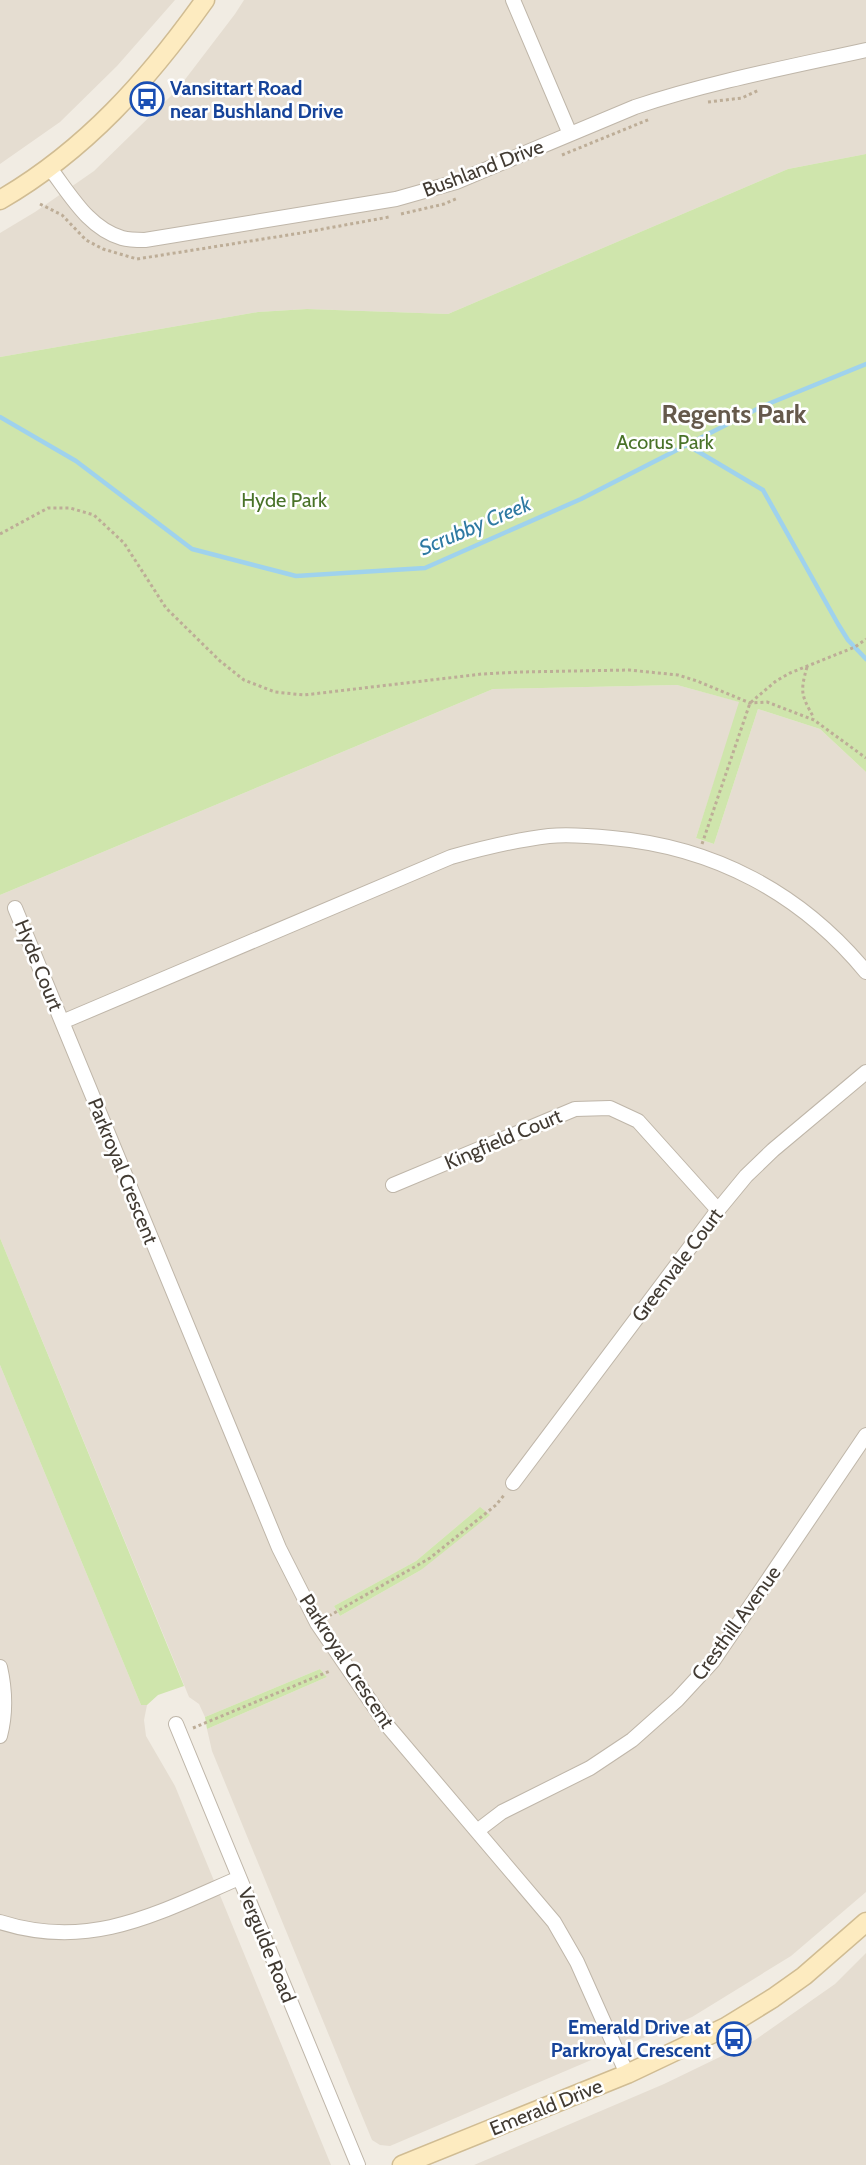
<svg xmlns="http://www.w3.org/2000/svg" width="866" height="2165" font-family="Cabin,sans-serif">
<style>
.residential{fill:#e5ddd1;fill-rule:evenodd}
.green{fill:#cfe5ac}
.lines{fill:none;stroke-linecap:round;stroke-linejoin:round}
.stream{stroke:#9fd2ed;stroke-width:4.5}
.street-casing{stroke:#bfb6a9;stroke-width:16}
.secondary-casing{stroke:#d0bc93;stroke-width:21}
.path{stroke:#bdad97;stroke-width:3;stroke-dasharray:3 3;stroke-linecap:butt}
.street{stroke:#fff;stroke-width:14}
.secondary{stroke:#fdebc0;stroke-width:18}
.labels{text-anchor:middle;stroke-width:5;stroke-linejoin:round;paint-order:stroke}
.transit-label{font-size:20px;font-weight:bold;fill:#164399;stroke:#fff;text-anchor:start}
.street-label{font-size:20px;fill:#423b33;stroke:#fff}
.park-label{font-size:20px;fill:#497229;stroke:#fff}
.water-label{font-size:21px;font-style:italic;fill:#2e79a2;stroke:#fff}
.district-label{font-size:26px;font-weight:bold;fill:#65594b;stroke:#fff}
</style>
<rect width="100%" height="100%" fill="#f1ece3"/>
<path class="residential" d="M 0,0 L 175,0 L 117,66 L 60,122 L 0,164 Z
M 244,0 L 866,0 L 866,154 L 788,169 L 448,314 L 307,309 L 258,312 L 0,357 L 0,233 L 35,212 L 94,171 L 177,90 L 235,14 Z
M 677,685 L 740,702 L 696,838 L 714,844 L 758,709 L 820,729 L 866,772 L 866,1892 L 791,1956 L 692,2017 L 390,2146 L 380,2145 L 372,2140 L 212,1751 L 207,1729 L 327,1677 L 320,1669 L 205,1717 L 199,1704 L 189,1697 L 0,1238 L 0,895 L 493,689 ZM 480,1507 L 421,1570 L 340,1616 L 334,1606 L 416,1561 Z
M 0,1365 L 141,1705 L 147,1705 L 144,1720 L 146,1736 L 175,1786 L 331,2165 L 0,2165 Z
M 866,1953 L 866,2165 L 474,2165 L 664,2084 L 755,2040 L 835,1984 Z"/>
<path class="green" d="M 866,154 L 866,772 L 820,729 L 758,709 L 714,844 L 696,838 L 739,702 L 677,685 L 493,689 L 0,895 L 0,357 L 258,312 L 307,309 L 448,314 L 788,169 Z
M 0,1238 L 184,1686 L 158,1695 L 147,1705 L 141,1705 L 0,1365 Z
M 480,1507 L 490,1515 L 421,1570 L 340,1616 L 334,1606 L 416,1561 Z
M 320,1669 L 327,1677 L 207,1729 L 205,1717 Z"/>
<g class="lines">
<path class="stream" d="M 0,417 L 76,461 L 192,549 L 296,576 L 425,568 L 581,499 L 763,406 L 866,364
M 687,445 L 763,490 L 838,624 L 848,640 L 866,659"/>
<g class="street-casing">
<path id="street" d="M 513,0 L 570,134
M 49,167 C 70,194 88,228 122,238 C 129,240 138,240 145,240 L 396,199 L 456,182 L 635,107 C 710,82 789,67 866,50
M 15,908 L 279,1548 L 317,1623 L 386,1724 L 554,1922 L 577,1962 L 627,2074
M 62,1022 L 451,857 C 483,848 515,840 549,836 C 569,834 592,836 612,838 C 714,847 801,893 866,972
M 393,1185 L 575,1109 L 610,1108 L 638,1121 L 718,1210
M 513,1483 L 718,1210 L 746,1176 L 773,1150 L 866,1072
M 0,1667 C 5,1689 6,1713 0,1736
M 176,1724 L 358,2165
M 477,1831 L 502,1812 L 590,1768 L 632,1740 L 677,1700 L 713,1661 L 866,1435
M 0,1922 C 91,1951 158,1913 239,1878"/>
</g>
<g class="secondary-casing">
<path id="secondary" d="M 0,200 C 86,150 148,80 205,0
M 402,2165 L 627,2074 L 726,2027 L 773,1998 L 804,1976 L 866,1922"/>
</g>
<path class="path" d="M 708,102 L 742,98 L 759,90
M 562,155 L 650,119
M 40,204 L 62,215 L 86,240 L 103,249 L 137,259 L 301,233 L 389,217
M 401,214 L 444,204 L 458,198
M 0,534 L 48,508 L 70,508 L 94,515 L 124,543 L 166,608 L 220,661 L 244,680 L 275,692 L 304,695 L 482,674 L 520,672 L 629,670 L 678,675 L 697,681 L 750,703 L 767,702 L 814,720 L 866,758
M 807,667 C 800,692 801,695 814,718
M 702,844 L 750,703 L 776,681 L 790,673 L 855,647 L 866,639
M 329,1616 L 430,1558 L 496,1505 L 505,1494
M 193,1728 L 330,1671"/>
<use href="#street" class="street"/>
<use href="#secondary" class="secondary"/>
</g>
<defs>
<g id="bus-ring" transform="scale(1.725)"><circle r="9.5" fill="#fff" stroke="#1a4fb4" stroke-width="1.5"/><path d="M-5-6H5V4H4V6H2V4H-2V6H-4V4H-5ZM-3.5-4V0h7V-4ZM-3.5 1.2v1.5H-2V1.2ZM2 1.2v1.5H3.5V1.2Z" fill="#1a4fb4"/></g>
</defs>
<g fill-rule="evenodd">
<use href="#bus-ring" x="147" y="99"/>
<use href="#bus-ring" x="734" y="2039"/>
</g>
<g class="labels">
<g class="transit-label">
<text x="170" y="95">Vansittart Road<tspan x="170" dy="23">near Bushland Drive</tspan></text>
<text x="711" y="2034" text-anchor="end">Emerald Drive at<tspan x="711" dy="23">Parkroyal Crescent</tspan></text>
</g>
<g class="street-label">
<text transform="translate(483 168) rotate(-21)" y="7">Bushland Drive</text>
<text transform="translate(39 965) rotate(68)" y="7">Hyde Court</text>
<text transform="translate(503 1139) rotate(-23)" y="7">Kingfield Court</text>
<text transform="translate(123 1171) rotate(68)" y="7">Parkroyal Crescent</text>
<text transform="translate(677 1265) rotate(-53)" y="7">Greenvale Court</text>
<text transform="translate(736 1623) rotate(-54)" y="7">Cresthill Avenue</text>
<text transform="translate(347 1661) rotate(57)" y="7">Parkroyal Crescent</text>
<text transform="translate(267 1945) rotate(68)" y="7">Vergulde Road</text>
<text transform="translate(546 2107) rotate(-22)" y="7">Emerald Drive</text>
</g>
<g class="park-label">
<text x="665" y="449">Acorus Park</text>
<text x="284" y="507">Hyde Park</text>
</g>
<g class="water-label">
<text transform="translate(475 526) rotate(-23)" y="7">Scrubby Creek</text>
</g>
<g class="district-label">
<text x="734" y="423">Regents Park</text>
</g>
</g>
</svg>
